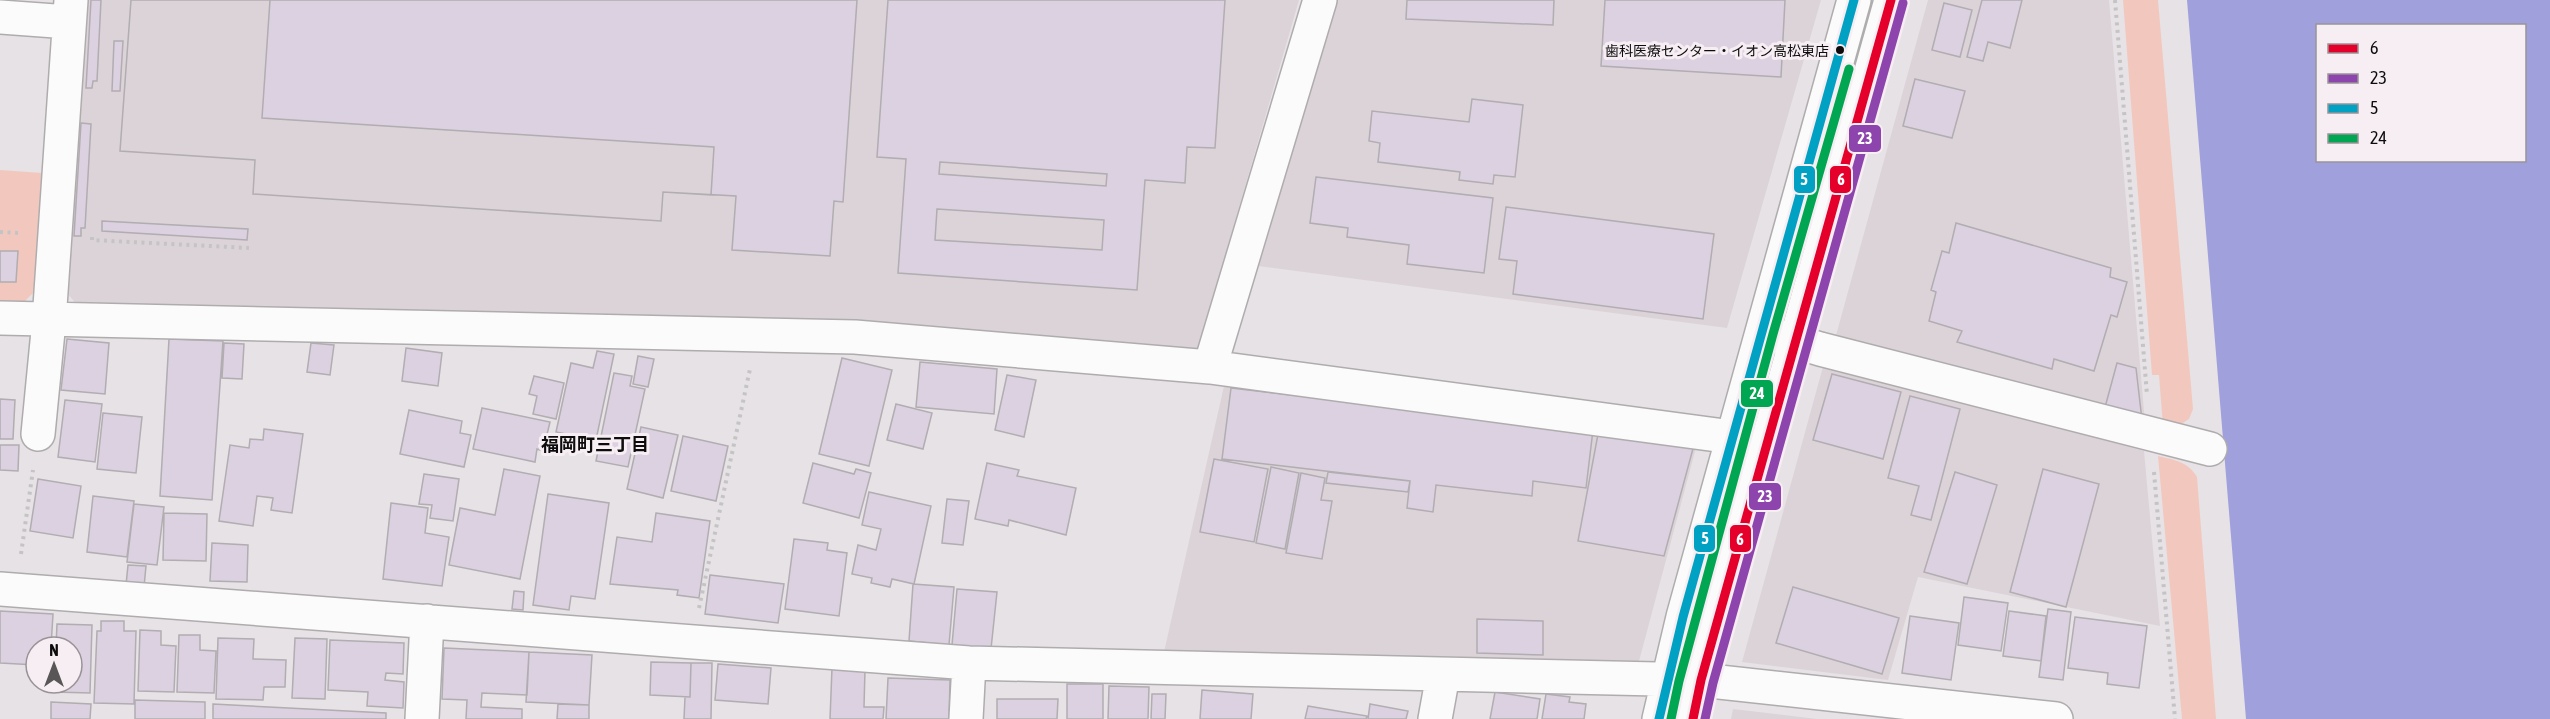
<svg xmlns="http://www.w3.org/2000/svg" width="2550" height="719" font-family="'Asap Condensed','Noto Sans JP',sans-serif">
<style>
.built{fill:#dcd3d8}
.green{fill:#f2c8be}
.water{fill:#a0a0dd;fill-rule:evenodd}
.building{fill:#dbd1e0;stroke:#b1adb0;stroke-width:1.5;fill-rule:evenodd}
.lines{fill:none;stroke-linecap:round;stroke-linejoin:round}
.minor-casing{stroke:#afacae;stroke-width:36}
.path{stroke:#c4c4c4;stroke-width:4;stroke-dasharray:3 4.5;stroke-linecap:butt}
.minor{stroke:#fbfbfb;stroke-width:33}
.bus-1-casing{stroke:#f6eef3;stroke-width:14}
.bus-2-casing{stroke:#f6eef3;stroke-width:14}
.bus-3-casing{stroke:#f6eef3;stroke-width:14}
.bus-4-casing{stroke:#f6eef3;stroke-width:14}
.bus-1{stroke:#e4002b;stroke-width:9}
.bus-2{stroke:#8e44ad;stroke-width:9}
.bus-3{stroke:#01a1c4;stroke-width:9}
.bus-4{stroke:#00a651;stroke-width:9}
.bus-dot{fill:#0d0b0c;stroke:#f6eef3;stroke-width:2}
.labels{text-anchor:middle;stroke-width:6;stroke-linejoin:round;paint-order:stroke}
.bus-label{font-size:14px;fill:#0d0b0c;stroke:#f6eef3;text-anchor:end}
.neighbourhood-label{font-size:18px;font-weight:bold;fill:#0d0b0c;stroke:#f6eef3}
.line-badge{stroke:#f6eef3;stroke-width:2}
.badge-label{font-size:16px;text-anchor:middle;font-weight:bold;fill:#fff}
</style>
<rect width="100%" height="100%" fill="#e7e2e5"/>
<path class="built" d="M 87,0 L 1299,0 L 1197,353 L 79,307 L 66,292 Z
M 1333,0 L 1821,0 L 1727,328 L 1258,266 Z
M 1928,0 L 2109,0 L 2145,423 L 1835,339 Z
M 1824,363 L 2144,451 L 2160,626 L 1918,577 L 1888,680 L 1742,662 Z
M 1224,386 L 1697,444 L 1638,665 L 1164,652 Z
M 1733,709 L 1817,719 L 1731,719 Z"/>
<path class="green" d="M 2123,0 L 2158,0 L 2193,409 L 2189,419 L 2175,428 L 2163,426 L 2159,375 L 2152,375 Z
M 0,170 L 42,173 L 35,291 L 18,308 L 0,307 Z
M 2158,456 C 2175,460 2188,462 2197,477 L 2216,719 L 2182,719 Z"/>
<path class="water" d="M 2187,0 L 2550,0 L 2550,719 L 2246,719 ZM 2318,26 L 2524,26 L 2524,160 L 2318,160 Z"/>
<path class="building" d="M 91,0 L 101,0 L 97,81 L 93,81 L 92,88 L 86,88 Z
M 131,0 L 857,0 L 843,202 L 834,201 L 830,256 L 732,250 L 736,196 L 663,192 L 661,221 L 253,194 L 255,160 L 120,151 Z
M 131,0 L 270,0 L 262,118 L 714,147 L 711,195 L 663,192 L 661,221 L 253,194 L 255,160 L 120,151 Z
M 888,0 L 1225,0 L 1215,148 L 1187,147 L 1185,183 L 1145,180 L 1137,290 L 898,273 L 906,159 L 877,157 ZM 940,162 L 1107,174 L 1106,186 L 939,174 ZM 937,209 L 1104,220 L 1102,250 L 935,240 Z
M 1407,0 L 1554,0 L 1553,25 L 1406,19 Z
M 1605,0 L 1785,0 L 1781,77 L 1601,66 Z
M 1982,0 L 2022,0 L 2010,48 L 1988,42 L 1983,61 L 1967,57 Z
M 1944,3 L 1972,10 L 1960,57 L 1932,50 Z
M 114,41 L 123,41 L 120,91 L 112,91 Z
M 1915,79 L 1965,91 L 1952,138 L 1903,126 Z
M 1472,99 L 1523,105 L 1515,177 L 1494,175 L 1493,184 L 1459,180 L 1460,172 L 1378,162 L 1380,143 L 1369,141 L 1372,111 L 1469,122 Z
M 81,123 L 91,124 L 85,228 L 81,228 L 81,236 L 74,236 Z
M 1316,177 L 1493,198 L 1484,273 L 1407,264 L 1409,245 L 1347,237 L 1348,228 L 1310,223 Z
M 1506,207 L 1714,234 L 1703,319 L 1513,294 L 1517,261 L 1499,259 Z
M 102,221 L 248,229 L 247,240 L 102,231 Z
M 1956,223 L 2111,268 L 2110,277 L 2127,282 L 2117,317 L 2111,315 L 2094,371 L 2054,359 L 2052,369 L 1957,342 L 1962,331 L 1929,321 L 1936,292 L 1931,290 L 1942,251 L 1949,253 Z
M 0,251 L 18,251 L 16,282 L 0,282 Z
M 67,339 L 109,343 L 105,394 L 61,390 Z
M 169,339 L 223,341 L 212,500 L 160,496 Z
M 224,343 L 244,344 L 242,379 L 222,378 Z
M 311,343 L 334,345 L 330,375 L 307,372 Z
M 406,348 L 442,353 L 438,386 L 402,381 Z
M 597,351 L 614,354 L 596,440 L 556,432 L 571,363 L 593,368 Z
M 638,356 L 654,359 L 648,387 L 633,384 Z
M 842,358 L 892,370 L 869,466 L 819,454 Z
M 920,362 L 997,369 L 994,414 L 916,407 Z
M 2117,363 L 2136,368 L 2142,420 L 2104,411 Z
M 614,373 L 632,376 L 630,386 L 645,389 L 628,467 L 596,461 Z
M 1832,374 L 1901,392 L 1883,459 L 1813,440 Z
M 1007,375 L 1036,380 L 1024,437 L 995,430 Z
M 534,376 L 564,383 L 556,419 L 533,414 L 537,396 L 529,394 Z
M 1231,388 L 1593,430 L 1586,488 L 1533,481 L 1532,496 L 1436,485 L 1433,512 L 1407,508 L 1410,481 L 1222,459 Z
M 1910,396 L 1960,409 L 1931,520 L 1911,515 L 1919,486 L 1888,478 Z
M 0,399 L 15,400 L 13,439 L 0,439 Z
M 65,400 L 102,404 L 95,462 L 58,457 Z
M 896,404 L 932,413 L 923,449 L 887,440 Z
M 482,408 L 550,422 L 543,451 L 537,449 L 535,462 L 473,449 Z
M 409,410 L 462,421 L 460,433 L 471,435 L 464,467 L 400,454 Z
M 103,413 L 142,417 L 136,473 L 97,469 Z
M 641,427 L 678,435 L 663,498 L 627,489 Z
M 264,429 L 303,434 L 292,513 L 271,510 L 273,498 L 257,496 L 253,526 L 219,521 L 230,445 L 249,448 L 250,439 L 263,440 Z
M 1598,434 L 1694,445 L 1664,556 L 1578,541 Z
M 683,436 L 728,446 L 716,501 L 671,491 Z
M 0,445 L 19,445 L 18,471 L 0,470 Z
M 1214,459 L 1268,469 L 1254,542 L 1200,532 Z
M 813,463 L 854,474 L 856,469 L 871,473 L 859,518 L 803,503 Z
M 987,463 L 1019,470 L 1017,476 L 1076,488 L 1066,535 L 1009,520 L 1008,526 L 975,519 Z
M 1271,467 L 1299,473 L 1285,549 L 1256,543 Z
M 504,469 L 540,476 L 520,579 L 449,565 L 460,508 L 495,515 Z
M 2043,469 L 2099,484 L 2066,607 L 2010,592 Z
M 1328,472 L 1410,481 L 1408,492 L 1326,483 Z
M 1955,472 L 1997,485 L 1967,584 L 1924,572 Z
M 1301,473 L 1325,478 L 1321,500 L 1332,501 L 1322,559 L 1286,553 Z
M 424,474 L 459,479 L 453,521 L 430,518 L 432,505 L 419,504 Z
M 38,479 L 81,486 L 73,538 L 30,531 Z
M 869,492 L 931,506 L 914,584 L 892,579 L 890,587 L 871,583 L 872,578 L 852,574 L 858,545 L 876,550 L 881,529 L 862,525 Z
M 548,494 L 609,503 L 595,599 L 571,596 L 569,610 L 533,605 Z
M 93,496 L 134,501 L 127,557 L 87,552 Z
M 947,499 L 969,501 L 963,545 L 942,543 Z
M 391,503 L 428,508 L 425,533 L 449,537 L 442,586 L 383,579 Z
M 134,504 L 164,507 L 157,565 L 127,562 Z
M 164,513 L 207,514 L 206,561 L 163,560 Z
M 656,513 L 710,521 L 699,598 L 677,595 L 678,590 L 610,584 L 617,537 L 652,542 Z
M 794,539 L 828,543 L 827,550 L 847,553 L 839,616 L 785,609 Z
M 212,543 L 248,545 L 247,582 L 210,581 Z
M 128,565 L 146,566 L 144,587 L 126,585 Z
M 710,575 L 784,584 L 778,623 L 705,614 Z
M 913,584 L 954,587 L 949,645 L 909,641 Z
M 1793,587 L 1899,618 L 1882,674 L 1776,643 Z
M 957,589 L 997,592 L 991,649 L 952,645 Z
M 514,591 L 524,592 L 523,610 L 512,609 Z
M 1964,597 L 2008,603 L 2001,651 L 1958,645 Z
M 2048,609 L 2071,612 L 2063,680 L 2039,677 Z
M 0,611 L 53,614 L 51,647 L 36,647 L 36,665 L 0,663 Z
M 2009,611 L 2046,616 L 2041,661 L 2003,656 Z
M 1910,616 L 1959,623 L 1951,680 L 1902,673 Z
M 2075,617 L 2147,626 L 2139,688 L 2107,684 L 2108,673 L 2068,668 Z
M 1477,619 L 1543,621 L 1543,655 L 1477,653 Z
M 101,621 L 124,621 L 124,631 L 136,631 L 134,704 L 94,703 L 97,631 L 101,631 Z
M 57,624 L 92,625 L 90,693 L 54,692 L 55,683 L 72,683 L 72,647 L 56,647 Z
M 140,630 L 161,631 L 161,645 L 176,646 L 174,692 L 138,691 Z
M 179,635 L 200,635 L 200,650 L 216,651 L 214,693 L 177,692 Z
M 218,638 L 254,639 L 253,659 L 286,660 L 285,687 L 264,687 L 263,700 L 216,699 Z
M 295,638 L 327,639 L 325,699 L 292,698 Z
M 330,640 L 404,643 L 403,674 L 386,673 L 385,680 L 404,682 L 403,708 L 367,706 L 368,692 L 328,690 Z
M 444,648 L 529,652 L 527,695 L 482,693 L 481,707 L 522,709 L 522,719 L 466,719 L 467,700 L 442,699 Z
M 529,652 L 592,655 L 589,705 L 526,702 Z
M 651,662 L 691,663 L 690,697 L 650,695 Z
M 691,663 L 712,663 L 711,719 L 684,719 L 685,697 L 690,697 Z
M 718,664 L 771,668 L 768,704 L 715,700 Z
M 832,668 L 865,670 L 864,707 L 884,707 L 883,719 L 830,719 Z
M 888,678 L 950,680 L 949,719 L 886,719 Z
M 1067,684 L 1103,684 L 1103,719 L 1067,719 Z
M 1109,686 L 1149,687 L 1148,719 L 1108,719 Z
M 1202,690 L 1253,694 L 1251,719 L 1200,719 Z
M 1495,692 L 1540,699 L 1537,719 L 1490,719 Z
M 1152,694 L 1166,694 L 1165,719 L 1151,719 Z
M 1546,694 L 1570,697 L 1569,702 L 1586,704 L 1584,719 L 1542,719 Z
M 997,699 L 1058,699 L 1057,719 L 997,719 Z
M 135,700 L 205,702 L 205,719 L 135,719 Z
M 51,702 L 91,704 L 90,719 L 51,719 Z
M 213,704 L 386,713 L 386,719 L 213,719 Z
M 558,704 L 589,705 L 589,719 L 557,719 Z
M 1370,704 L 1408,711 L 1406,719 L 1368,719 Z
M 1308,706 L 1367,716 L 1366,719 L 1305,719 Z"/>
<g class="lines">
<g class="minor-casing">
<path id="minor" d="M 0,17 L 69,22
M 0,318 L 855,337 L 1210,367 L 1732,437
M 1777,336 L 1820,349 L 2210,449
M 1210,367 L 1320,0
M 38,434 L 49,321 L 71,0
M 0,589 L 969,663 L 1701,680 L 2056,719
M 422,719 L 427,621
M 966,719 L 969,663
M 1435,719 L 1443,675
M 1659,719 L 1683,617 L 1854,0
M 1693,719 L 1701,680 L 1891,0"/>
</g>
<path class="path" d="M 2115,0 L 2147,395
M 0,232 L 20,233
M 92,237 L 92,240 L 249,248
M 2154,472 L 2175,719
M 21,554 L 33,470
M 699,608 L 750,369"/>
<use href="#minor" class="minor"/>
<g class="bus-1-casing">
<path id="bus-1" d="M 1693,719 L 1701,680 L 1891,0"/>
</g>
<g class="bus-2-casing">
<path id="bus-2" d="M 1705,719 L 1713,683 L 1903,3"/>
</g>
<g class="bus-3-casing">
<path id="bus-3" d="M 1659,719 L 1683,617 L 1854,0"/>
</g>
<g class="bus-4-casing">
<path id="bus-4" d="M 1671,719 L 1679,681 L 1773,334 L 1849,69"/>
</g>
<use href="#bus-1" class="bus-1"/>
<use href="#bus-2" class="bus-2"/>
<use href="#bus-3" class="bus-3"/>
<use href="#bus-4" class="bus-4"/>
</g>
<circle class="bus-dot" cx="1840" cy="50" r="5"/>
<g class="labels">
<g class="bus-label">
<text x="1829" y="56">歯科医療センター・イオン高松東店</text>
</g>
<g class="neighbourhood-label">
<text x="595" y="451">福岡町三丁目</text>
</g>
</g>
<g class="line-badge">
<rect x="1848" y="124" width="34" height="29" rx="6" fill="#8e44ad"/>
<rect x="1793" y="165" width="23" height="29" rx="6" fill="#01a1c4"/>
<rect x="1829" y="165" width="23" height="29" rx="6" fill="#e4002b"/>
<rect x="1740" y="379" width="34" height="29" rx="6" fill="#00a651"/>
<rect x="1748" y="482" width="34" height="29" rx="6" fill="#8e44ad"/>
<rect x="1693" y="524" width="23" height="29" rx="6" fill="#01a1c4"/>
<rect x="1729" y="524" width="23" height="29" rx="6" fill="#e4002b"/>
</g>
<g class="badge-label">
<text x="1865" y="144">23</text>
<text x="1804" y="185">5</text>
<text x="1841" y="185">6</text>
<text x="1757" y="399">24</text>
<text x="1765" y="502">23</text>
<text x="1705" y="544">5</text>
<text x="1740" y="545">6</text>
</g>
<rect x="2316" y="24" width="210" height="138" fill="#f6eef3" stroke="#999397" stroke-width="1.5"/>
<rect x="2328" y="44" width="30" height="9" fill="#e4002b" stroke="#999397" stroke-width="1.5"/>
<text x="2370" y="54" font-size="18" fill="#0d0b0c">6</text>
<rect x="2328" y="74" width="30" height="9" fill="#8e44ad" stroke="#999397" stroke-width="1.5"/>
<text x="2370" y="84" font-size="18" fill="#0d0b0c">23</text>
<rect x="2328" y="104" width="30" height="9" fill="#01a1c4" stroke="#999397" stroke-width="1.5"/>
<text x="2370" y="114" font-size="18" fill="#0d0b0c">5</text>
<rect x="2328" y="134" width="30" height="9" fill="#00a651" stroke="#999397" stroke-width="1.5"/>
<text x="2370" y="144" font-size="18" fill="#0d0b0c">24</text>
<g transform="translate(54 665)"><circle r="28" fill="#f6eef3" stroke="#999397" stroke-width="1.5"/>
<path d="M0-4.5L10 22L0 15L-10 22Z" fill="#595658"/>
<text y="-9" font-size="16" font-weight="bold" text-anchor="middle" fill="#0d0b0c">N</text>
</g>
</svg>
